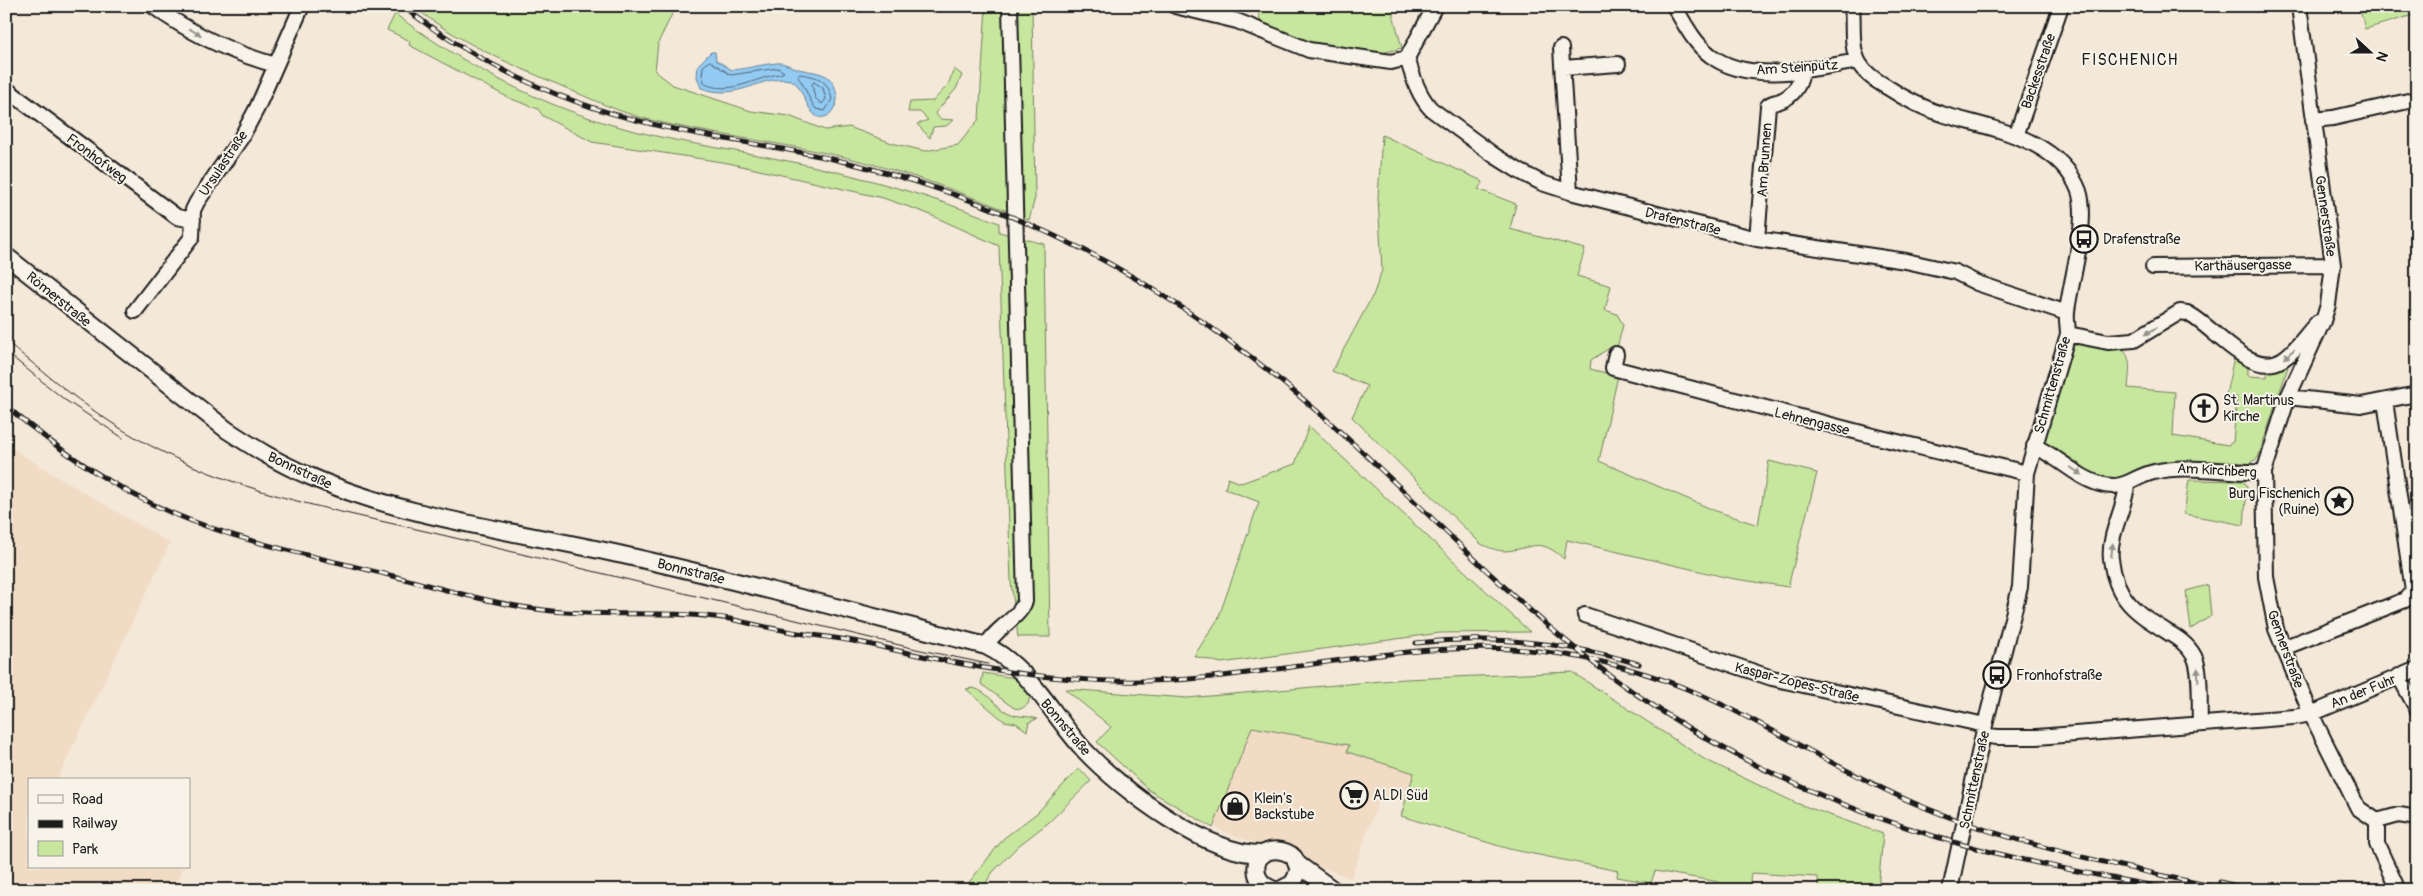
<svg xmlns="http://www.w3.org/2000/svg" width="2423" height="896" font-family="Pangolin,sans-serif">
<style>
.built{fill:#f1dbc5}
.green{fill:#c7e69e;stroke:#72815d}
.water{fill:#93caf2;stroke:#63849c}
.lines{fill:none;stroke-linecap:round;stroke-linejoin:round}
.shore{stroke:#4c6272;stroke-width:1}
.minor-casing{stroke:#1c1c1c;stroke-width:18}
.major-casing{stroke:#1c1c1c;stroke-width:20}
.minor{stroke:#f7f3e8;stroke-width:14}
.major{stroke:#f7f3e8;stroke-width:16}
.tram{stroke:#1c1c1c;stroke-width:1}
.rail-casing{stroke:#1c1c1c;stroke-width:5}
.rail{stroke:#f7f3e8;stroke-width:3;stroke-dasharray:9;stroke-linecap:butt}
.oneway{fill:#94928c}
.labels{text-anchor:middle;stroke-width:4;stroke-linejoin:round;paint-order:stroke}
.street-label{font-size:14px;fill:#1c1c1c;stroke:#f7f3e8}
.poi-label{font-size:14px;fill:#1c1c1c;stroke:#f7f3e8;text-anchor:start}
.quarter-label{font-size:16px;letter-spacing:1px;fill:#1c1c1c;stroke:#f7f3e8}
</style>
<rect width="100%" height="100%" fill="#f4e8d8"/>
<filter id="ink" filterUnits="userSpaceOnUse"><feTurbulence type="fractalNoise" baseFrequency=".02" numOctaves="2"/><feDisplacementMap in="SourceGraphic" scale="10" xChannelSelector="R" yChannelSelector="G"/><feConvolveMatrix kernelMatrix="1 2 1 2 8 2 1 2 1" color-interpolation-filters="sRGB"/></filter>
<g filter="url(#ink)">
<path class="built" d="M 6,444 L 54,475 L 170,543 L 57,780 L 29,780 L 29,867 L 183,867 L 177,881 L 168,890 L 6,890 Z
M 1252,727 L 1349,745 L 1347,752 L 1415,773 L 1405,803 L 1380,796 L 1351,878 L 1222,831 L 1214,826 Z"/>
<path class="green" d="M 413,6 L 676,6 L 658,43 L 655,71 L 673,85 L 751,111 L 789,116 L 825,130 L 849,127 L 892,143 L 925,151 L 958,145 L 979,119 L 986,6 L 1032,6 L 1035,198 L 1029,220 C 967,194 905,171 840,156 C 777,142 713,135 650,120 C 618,112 589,98 559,85 C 508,63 456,41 413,6 Z
M 1257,6 L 1391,6 L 1402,48 L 1382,53 L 1311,46 L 1261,25 Z
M 2359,6 L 2417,6 L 2417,14 L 2365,29 Z
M 395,14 C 460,62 531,101 609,124 C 669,142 732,149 793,162 C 864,177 932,196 999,223 L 999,232 L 1044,244 L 1050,637 L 1018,637 L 1011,582 L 999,246 L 926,213 L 883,198 L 728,163 L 592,142 L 543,116 L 538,109 L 509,98 L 409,45 L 410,41 L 387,30 Z
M 954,69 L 962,75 L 956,89 L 935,113 L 940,119 L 954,120 L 946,126 L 933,127 L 930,138 L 917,124 L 928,120 L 920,112 L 908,112 L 910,102 L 933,101 L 948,85 Z
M 1382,135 L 1480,180 L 1483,182 L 1478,189 L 1516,204 L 1510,229 L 1585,249 L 1577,276 L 1611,286 L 1605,310 L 1617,314 L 1623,325 L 1617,348 L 1611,347 L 1591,360 L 1590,369 L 1618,376 L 1599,461 L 1716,511 L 1758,525 L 1769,461 L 1817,473 L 1788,587 L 1729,578 L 1567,540 L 1564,559 C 1538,535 1531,550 1504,551 C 1497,551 1488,547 1481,544 L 1352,417 L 1367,386 L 1332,371 L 1374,293 L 1382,270 L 1378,197 Z
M 2079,344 L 2118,347 C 2134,354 2129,373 2128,388 L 2175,392 L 2173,436 L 2228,445 L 2233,442 L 2237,397 L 2226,395 L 2234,357 L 2248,365 L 2248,376 L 2267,377 L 2268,369 L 2288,367 L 2258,458 L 2246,466 L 2100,480 L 2047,448 L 2040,440 L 2068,349 Z
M 1309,426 L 1530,632 L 1440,633 L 1221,663 L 1194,656 L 1218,619 L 1259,502 L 1225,489 L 1228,478 L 1241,483 L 1295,464 Z
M 2189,480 L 2243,481 L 2247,487 L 2244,525 L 2184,514 Z
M 2208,585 L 2211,616 L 2191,629 L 2186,591 Z
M 1572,672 L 1704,759 L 1796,803 L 1883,834 L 1878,890 L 1818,890 L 1818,877 L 1751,873 L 1749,890 L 1719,890 L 1719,882 L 1655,871 L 1651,883 L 1617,877 L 1618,871 L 1509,849 L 1401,816 L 1414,773 L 1347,752 L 1349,745 L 1252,727 L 1213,828 L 1149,790 L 1097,742 L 1111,727 L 1065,689 L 1187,698 L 1405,679 Z
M 983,673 L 1015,678 L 1030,697 L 1028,704 L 1021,709 L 1014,708 L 981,684 Z
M 973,688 C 989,692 995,707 1009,713 C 1019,718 1028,715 1037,719 L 1029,722 L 1027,731 L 1016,723 L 1004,721 L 966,689 Z
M 1079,768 L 1091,781 L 1048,823 L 1018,846 L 993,872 L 981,890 L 963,890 L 1004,838 L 1037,813 Z"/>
<path class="water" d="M 711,52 L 715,52 L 716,60 L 732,70 C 747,69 762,64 777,63 C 783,62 789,66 795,68 C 815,74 834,69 837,97 C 838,103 832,113 827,116 C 807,126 805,83 790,80 C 761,74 740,102 701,88 L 697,77 L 698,65 Z"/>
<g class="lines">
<path class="shore" d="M 710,61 L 731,75 L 778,68 L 784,72 C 780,75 775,74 770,76 C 748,82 728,94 705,84 L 702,76 L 703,67 Z
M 800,74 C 819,77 827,79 832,99 L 825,111 L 816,109 C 808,99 806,87 798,77 Z
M 814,82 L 823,88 L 826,99 L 822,104 L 815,98 L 812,85 Z"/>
<g class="minor-casing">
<path id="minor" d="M 153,6 C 190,33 232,53 276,65
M 1175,6 L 1237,21 L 1309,50 L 1391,62 L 1407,58 L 1435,6
M 1674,6 C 1684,23 1694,43 1710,55 C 1748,85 1814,69 1858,61
M 1852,6 C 1854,23 1850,47 1859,63 C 1865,74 1876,81 1887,87 C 1905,99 1925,109 1945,115 C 1992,129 2059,138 2079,191 C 2089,221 2071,279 2067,311 C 2066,319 2068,327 2068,334 L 2027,473 L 2020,587 L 1985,725 L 1950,890
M 2299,6 L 2333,265 L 2328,305 L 2323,321 L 2288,397 L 2264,472 L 2266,577 L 2276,629 L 2311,714 L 2358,808 L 2377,821
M 1561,48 L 1570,192
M 1407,58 C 1413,77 1418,95 1431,109 L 1495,156 L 1519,171 L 1542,183 L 1570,192 L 1757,239 L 1906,261 L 1955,272 L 1977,283 L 2067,313
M 1563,68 L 1618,64
M 6,89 L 177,217 L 193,220
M 2313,120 L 2333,118 L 2417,99
M 2016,136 L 2061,6
M 1757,239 L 1768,106 C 1772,102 1775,103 1780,101 C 1794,96 1801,83 1802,69
M 2153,267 L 2333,265
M 135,311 L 192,237 L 193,210 L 197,202 L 241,138 L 257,108 L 302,6
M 2068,334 L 2108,342 L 2134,340 L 2180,312 L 2187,313 C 2213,325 2251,380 2283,359 C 2297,350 2306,334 2318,322
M 1616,354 L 1613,368 L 1877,437 L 2027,473
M 2288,397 L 2361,405 L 2417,394
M 2034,446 C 2057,456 2076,477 2100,484 C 2126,491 2132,477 2154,472 C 2189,463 2228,474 2264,472
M 2127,485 C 2125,509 2108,535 2111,559 C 2116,601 2137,613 2169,633 C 2179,639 2188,645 2194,656 C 2202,671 2199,706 2200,724
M 2404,521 L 2417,518
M 1585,615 L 1772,678 L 1985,725
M 986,646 C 995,628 1019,619 1025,601 L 1010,6
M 2283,648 L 2405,600 L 2413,591 L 2385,401
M 2399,676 L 2417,709
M 1983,735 L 1997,737 L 2037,737 L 2294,717 L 2311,714 L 2417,669
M 2377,821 L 2377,844 L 2398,890
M 2377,821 L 2399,815 L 2417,818"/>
</g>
<g class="major-casing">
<path id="major" d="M 6,256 L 227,430 C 253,447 278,463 307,475 C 406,519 517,531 623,555 C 745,582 865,615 986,646 C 1030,667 1053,717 1085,751 C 1122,790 1208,856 1264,854
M 1296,863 L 1332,889
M 1274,890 C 1266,887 1259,883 1257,874 C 1249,836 1318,847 1292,884 L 1280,890"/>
</g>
<use href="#minor" class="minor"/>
<use href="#major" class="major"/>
<path class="tram" d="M 6,341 C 54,381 101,421 157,449 C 248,497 355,514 455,538 C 609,575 762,612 916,649 L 988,664
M 6,352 L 65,400 L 123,438"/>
<g class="rail-casing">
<path id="rail" d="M 402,6 C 475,62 558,102 648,123 C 710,139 774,145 837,160 C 922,180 1006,211 1084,250 C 1156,287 1224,334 1286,385 C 1386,467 1472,564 1571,645 C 1684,738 1817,803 1957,843 C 2028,863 2102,876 2175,890
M 6,406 C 57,449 111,487 172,513 C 240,542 314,556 385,574 C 437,587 491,604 544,610 C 606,618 669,609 730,619 C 749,623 768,628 787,631 C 814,636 841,638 868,644 C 959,665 1049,683 1144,681 C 1285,679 1420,632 1561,654 C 1619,663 1675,681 1727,707 C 1790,738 1849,775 1914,803 C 2014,846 2122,866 2228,890
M 1416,643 C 1491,635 1566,642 1639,664
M 2220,882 L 2252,890"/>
</g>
<use href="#rail" class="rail"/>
</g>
<defs><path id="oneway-solid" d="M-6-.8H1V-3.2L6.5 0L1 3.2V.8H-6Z" transform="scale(1.25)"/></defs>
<g class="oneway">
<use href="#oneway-solid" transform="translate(195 32) rotate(30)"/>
<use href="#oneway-solid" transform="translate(2151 331) rotate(149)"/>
<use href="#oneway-solid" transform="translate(2289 354) rotate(138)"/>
<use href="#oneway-solid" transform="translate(2076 471) rotate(33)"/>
<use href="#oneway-solid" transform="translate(2112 550) rotate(-83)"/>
<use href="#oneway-solid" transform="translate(2198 675) rotate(-93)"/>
</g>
</g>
<defs>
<g id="bus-ring" transform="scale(1.4375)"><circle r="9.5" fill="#f7f3e8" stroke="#1c1c1c" stroke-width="1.5"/><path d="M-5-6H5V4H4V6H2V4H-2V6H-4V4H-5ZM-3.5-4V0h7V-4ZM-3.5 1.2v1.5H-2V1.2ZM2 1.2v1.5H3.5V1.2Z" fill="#1c1c1c"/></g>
<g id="church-ring" transform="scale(1.4375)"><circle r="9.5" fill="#f7f3e8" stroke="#1c1c1c" stroke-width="1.5"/><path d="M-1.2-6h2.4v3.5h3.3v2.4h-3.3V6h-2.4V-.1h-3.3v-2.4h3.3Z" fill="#1c1c1c"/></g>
<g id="sight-ring" transform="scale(1.4375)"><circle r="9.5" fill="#f7f3e8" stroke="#1c1c1c" stroke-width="1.5"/><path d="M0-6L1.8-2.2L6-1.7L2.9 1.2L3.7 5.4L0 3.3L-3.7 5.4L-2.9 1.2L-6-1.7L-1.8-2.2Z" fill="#1c1c1c"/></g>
<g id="supermarket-ring" transform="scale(1.4375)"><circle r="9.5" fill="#f7f3e8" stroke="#1c1c1c" stroke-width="1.5"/><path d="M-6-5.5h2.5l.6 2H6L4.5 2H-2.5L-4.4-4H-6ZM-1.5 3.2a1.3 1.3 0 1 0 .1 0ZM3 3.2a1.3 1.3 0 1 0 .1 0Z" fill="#1c1c1c"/></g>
<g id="shop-ring" transform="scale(1.4375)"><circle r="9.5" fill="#f7f3e8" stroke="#1c1c1c" stroke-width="1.5"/><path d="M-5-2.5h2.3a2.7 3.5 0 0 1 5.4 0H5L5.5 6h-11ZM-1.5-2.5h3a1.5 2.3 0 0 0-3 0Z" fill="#1c1c1c"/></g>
</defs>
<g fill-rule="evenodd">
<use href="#bus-ring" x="2084" y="239"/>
<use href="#church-ring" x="2204" y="408"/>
<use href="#sight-ring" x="2339" y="501"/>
<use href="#bus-ring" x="1997" y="675"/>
<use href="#supermarket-ring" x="1354" y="795"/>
<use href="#shop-ring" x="1235" y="806"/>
</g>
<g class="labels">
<g class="street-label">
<text transform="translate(1797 67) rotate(-4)" y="5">Am Steinpütz</text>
<text transform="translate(2038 71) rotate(-71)" y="5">Backesstraße</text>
<text transform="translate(97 158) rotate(37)" y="5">Fronhofweg</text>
<text transform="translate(1764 160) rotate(-86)" y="5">Am Brunnen</text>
<text transform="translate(223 163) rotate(-56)" y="5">Ursulastraße</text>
<text transform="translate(2326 216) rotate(82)" y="5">Gennerstraße</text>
<text transform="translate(1683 221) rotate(14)" y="5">Drafenstraße</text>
<text transform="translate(2243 265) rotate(-1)" y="5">Karthäusergasse</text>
<text transform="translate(59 299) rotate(39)" y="5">Römerstraße</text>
<text transform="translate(2052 385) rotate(-74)" y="5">Schmittenstraße</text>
<text transform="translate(1812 421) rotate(14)" y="5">Lehnengasse</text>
<text transform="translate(300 470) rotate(25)" y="5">Bonnstraße</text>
<text transform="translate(2217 470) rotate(3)" y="5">Am Kirchberg</text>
<text transform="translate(691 571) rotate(14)" y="5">Bonnstraße</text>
<text transform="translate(2286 649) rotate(70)" y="5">Gennerstraße</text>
<text transform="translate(1797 682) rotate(14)" y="5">Kaspar-Zopes-Straße</text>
<text transform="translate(2363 691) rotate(-22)" y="5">An der Fuhr</text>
<text transform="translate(1066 727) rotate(50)" y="5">Bonnstraße</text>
<text transform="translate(1974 780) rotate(-78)" y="5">Schmittenstraße</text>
</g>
<g class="poi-label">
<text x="2103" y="244">Drafenstraße</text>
<text x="2223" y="405">St. Martinus<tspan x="2223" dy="16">Kirche</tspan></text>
<text x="2320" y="498" text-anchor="end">Burg Fischenich<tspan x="2320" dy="16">(Ruine)</tspan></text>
<text x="2016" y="680">Fronhofstraße</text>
<text x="1373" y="800">ALDI Süd</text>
<text x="1254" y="803">Klein's<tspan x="1254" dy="16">Backstube</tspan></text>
</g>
<g class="quarter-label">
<text x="2130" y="65">FISCHENICH</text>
</g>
</g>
<rect width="2423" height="896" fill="none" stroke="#f7f3e8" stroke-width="25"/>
<rect x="12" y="12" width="2398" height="871" fill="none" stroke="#1c1c1c" stroke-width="2" filter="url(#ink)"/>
<rect x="28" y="778" width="162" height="90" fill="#f7f3e8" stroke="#9f9d96"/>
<rect x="38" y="795" width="25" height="8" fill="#f7f3e8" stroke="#9f9d96"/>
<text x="72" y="804" font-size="15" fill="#1c1c1c">Road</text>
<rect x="38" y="820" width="25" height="8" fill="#1c1c1c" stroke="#9f9d96"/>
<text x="72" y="828" font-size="15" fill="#1c1c1c">Railway</text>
<rect x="38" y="841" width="25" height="15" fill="#c7e69e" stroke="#9f9d96"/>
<text x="72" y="854" font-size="15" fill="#1c1c1c">Park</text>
<g transform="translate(2370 52) rotate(111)" stroke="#f7f3e8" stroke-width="4" paint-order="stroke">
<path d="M0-4L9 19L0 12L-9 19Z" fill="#1c1c1c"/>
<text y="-8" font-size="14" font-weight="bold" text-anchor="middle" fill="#1c1c1c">N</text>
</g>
</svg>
